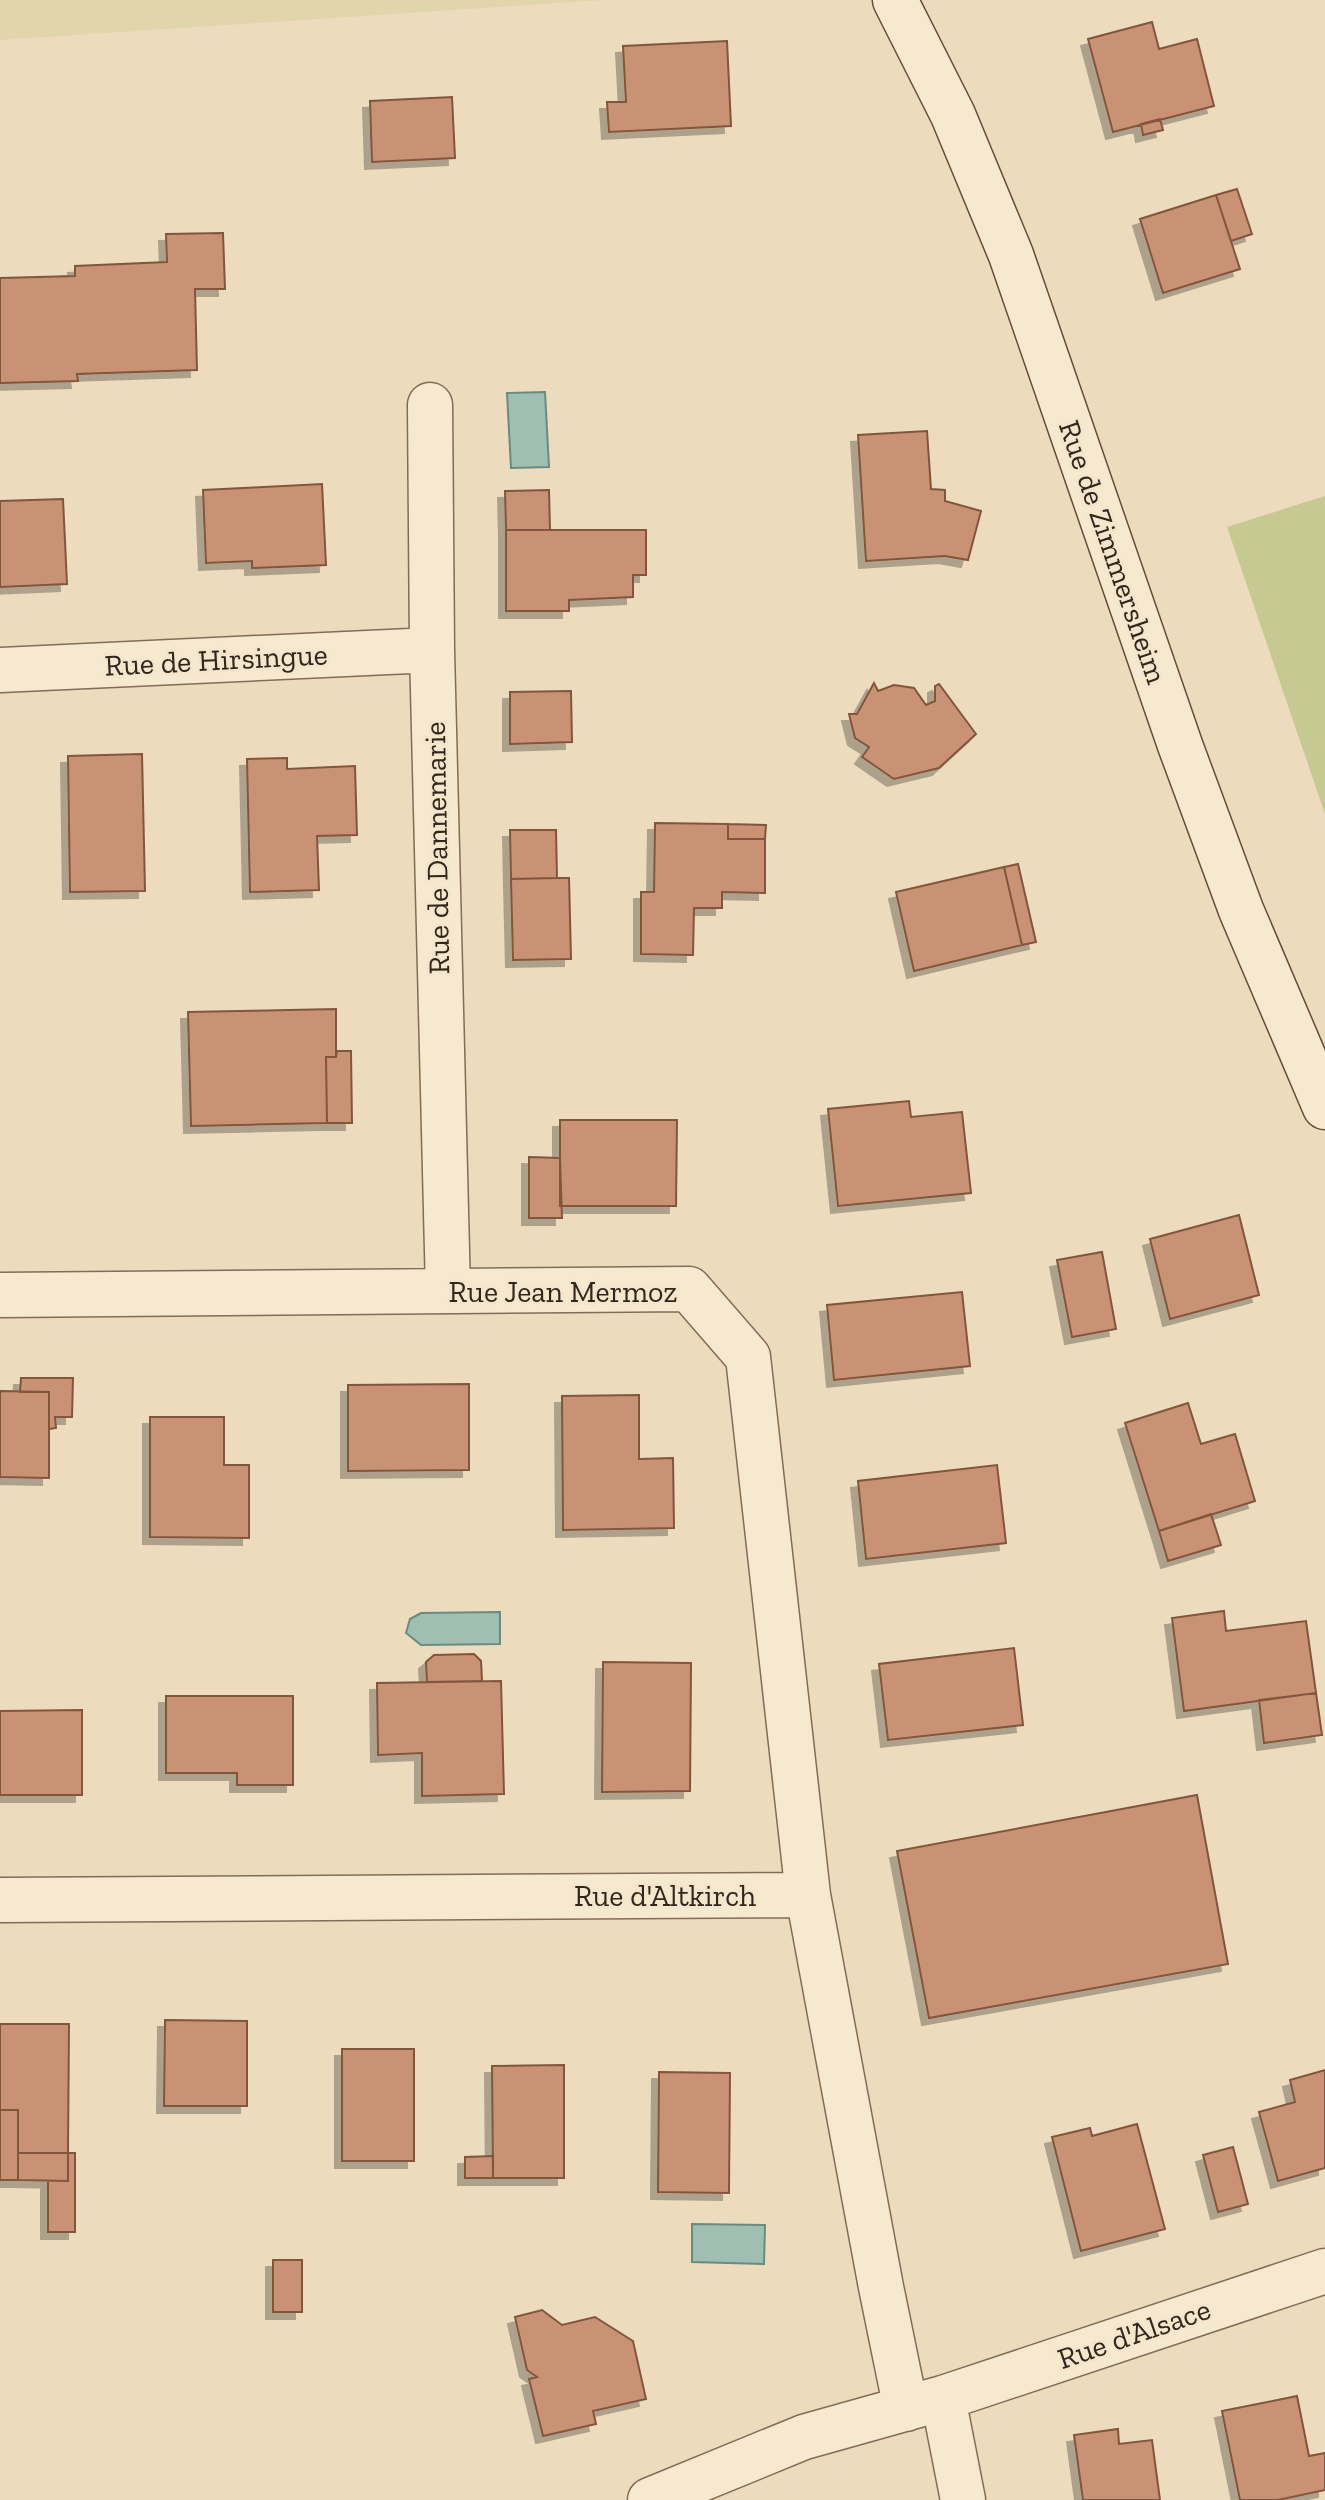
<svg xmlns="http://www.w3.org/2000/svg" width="1325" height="2500" font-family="'Zilla Slab',serif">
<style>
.farmland{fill:#e1d5ab}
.green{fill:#c6c992}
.water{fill:#a1beb3;stroke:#698b80;stroke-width:2}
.building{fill:#ca9274;stroke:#82553e;stroke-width:2;filter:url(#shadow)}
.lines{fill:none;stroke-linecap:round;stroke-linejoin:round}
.minor-casing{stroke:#836c57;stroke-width:47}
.secondary-casing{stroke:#654d3a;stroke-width:47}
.minor{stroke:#f7e9d0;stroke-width:44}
.secondary{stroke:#f7e9d0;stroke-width:44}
.labels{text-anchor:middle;stroke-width:6;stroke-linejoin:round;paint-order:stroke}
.street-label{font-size:30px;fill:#33251b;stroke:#f4e6cd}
</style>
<defs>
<filter id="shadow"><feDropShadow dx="-7" dy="7" stdDeviation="0" flood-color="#0004"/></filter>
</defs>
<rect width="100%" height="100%" fill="#ecdbbd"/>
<path class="farmland" d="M 0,0 L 604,0 L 0,40 Z"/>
<path class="green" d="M 1325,496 L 1325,814 L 1227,527 Z"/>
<path class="water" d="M 545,392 L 549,467 L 511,468 L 507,393 Z
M 500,1612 L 500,1644 L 421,1645 L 406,1633 L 410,1619 L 421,1613 Z
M 692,2224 L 765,2225 L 764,2264 L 692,2262 Z"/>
<path class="building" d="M 1152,22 L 1159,49 L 1197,39 L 1214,106 L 1113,132 L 1088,39 Z
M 727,41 L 731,126 L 609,132 L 607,102 L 626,102 L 623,46 Z
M 452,97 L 455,158 L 372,162 L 370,101 Z
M 1160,119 L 1163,130 L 1143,135 L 1141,124 Z
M 1237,189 L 1252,234 L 1231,241 L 1216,195 Z
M 1216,195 L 1240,269 L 1163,293 L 1140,219 Z
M 223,233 L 225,289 L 195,289 L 197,370 L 77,374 L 78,381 L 0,383 L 0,278 L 75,276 L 75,266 L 167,262 L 166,234 Z
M 927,431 L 931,489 L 945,490 L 945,501 L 981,511 L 968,560 L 945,556 L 866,561 L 858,435 Z
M 322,484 L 326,565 L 252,568 L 252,561 L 206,563 L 203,490 Z
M 549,490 L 550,530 L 506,530 L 505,491 Z
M 63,499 L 67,584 L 0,587 L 0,501 Z
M 506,530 L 646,530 L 646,575 L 633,575 L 633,597 L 569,600 L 569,611 L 506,611 Z
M 874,683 L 878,691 L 894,685 L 914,688 L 926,705 L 935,701 L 935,686 L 939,684 L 976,734 L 939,768 L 894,779 L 862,757 L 869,747 L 855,738 L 849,714 L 857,714 Z
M 571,691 L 572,742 L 510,744 L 510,692 Z
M 142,754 L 145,891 L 70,892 L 68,756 Z
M 287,758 L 287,769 L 355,766 L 357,835 L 317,836 L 319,890 L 250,892 L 247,759 Z
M 655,823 L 728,824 L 728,839 L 765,839 L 765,893 L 722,892 L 722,908 L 694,908 L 693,955 L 641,954 L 641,892 L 654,892 Z
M 728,824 L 766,825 L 765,839 L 728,839 Z
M 510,830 L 556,830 L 557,878 L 511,879 Z
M 1018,864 L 1036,942 L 1022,945 L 1004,867 Z
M 1004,867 L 1022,945 L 914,971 L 896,892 Z
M 557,878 L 569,878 L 571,959 L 513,960 L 511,879 Z
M 336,1009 L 336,1057 L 326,1057 L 327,1123 L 191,1126 L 188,1012 Z
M 337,1051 L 351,1051 L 352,1123 L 327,1123 L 326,1057 L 336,1057 Z
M 909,1101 L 911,1117 L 962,1112 L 971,1193 L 838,1206 L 828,1109 Z
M 560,1120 L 677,1120 L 676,1206 L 560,1206 Z
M 529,1157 L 560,1158 L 562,1218 L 529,1218 Z
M 1239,1215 L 1259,1295 L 1170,1319 L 1150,1239 Z
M 1102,1252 L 1116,1329 L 1072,1337 L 1057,1260 Z
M 962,1292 L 970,1366 L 834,1380 L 827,1305 Z
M 21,1378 L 73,1378 L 72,1417 L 55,1417 L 56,1428 L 49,1429 L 49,1392 L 20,1392 Z
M 469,1384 L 469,1470 L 348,1471 L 348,1385 Z
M 0,1391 L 49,1392 L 49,1478 L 0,1477 Z
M 639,1395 L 639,1459 L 673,1458 L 674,1528 L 563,1530 L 562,1396 Z
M 1188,1403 L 1201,1444 L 1235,1434 L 1255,1501 L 1159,1531 L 1125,1423 Z
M 150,1417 L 224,1417 L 224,1465 L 249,1465 L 249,1538 L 150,1537 Z
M 997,1465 L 1006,1543 L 866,1559 L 858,1481 Z
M 1211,1514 L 1221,1545 L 1168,1561 L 1159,1531 Z
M 1224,1611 L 1226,1631 L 1306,1621 L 1316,1693 L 1184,1711 L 1172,1618 Z
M 1014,1648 L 1023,1725 L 888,1740 L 879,1664 Z
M 474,1654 L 481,1661 L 482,1681 L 427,1682 L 426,1662 L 434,1655 Z
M 603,1662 L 691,1663 L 690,1791 L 602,1792 Z
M 501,1681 L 504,1794 L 422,1796 L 422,1753 L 378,1755 L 377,1683 Z
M 1316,1693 L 1322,1735 L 1264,1743 L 1259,1700 Z
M 166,1696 L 293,1696 L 293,1785 L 237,1785 L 237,1773 L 166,1773 Z
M 82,1710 L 82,1795 L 0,1795 L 0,1711 Z
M 1197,1795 L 1228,1964 L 929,2018 L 897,1851 Z
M 165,2020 L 247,2021 L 247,2106 L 164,2106 Z
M 0,2024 L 69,2024 L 68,2153 L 18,2153 L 18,2110 L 0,2110 Z
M 342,2049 L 414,2049 L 414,2161 L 342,2161 Z
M 564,2065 L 564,2178 L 493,2178 L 492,2066 Z
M 1325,2070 L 1325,2168 L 1278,2181 L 1259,2112 L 1295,2102 L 1290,2080 Z
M 659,2072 L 730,2073 L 729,2193 L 658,2192 Z
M 0,2110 L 18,2110 L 18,2180 L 0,2180 Z
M 1137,2124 L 1165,2229 L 1081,2251 L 1052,2137 L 1090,2128 L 1092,2136 Z
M 1233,2147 L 1248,2204 L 1218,2212 L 1203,2155 Z
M 18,2153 L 68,2153 L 68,2181 L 18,2180 Z
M 68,2153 L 75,2153 L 75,2232 L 48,2232 L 48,2181 L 68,2181 Z
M 493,2156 L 493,2178 L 465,2178 L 465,2157 Z
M 273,2260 L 302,2260 L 302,2312 L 273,2312 Z
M 542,2310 L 562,2325 L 595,2317 L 633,2341 L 646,2399 L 593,2411 L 596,2424 L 543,2436 L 529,2379 L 537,2377 L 527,2370 L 515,2317 Z
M 1297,2396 L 1309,2456 L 1325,2453 L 1325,2490 L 1278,2500 L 1240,2500 L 1222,2411 Z
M 1118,2429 L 1119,2444 L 1152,2440 L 1160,2500 L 1083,2500 L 1074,2435 Z"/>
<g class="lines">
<g class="minor-casing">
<path id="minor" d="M 430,405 L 432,650 L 448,1291
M 0,670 L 432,650
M 0,1295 L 689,1289 L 748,1357 L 808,1895
M 0,1900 L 808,1895 L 881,2287 L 906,2409
M 943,2398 L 963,2500
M 650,2500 L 804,2437 L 943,2398 L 1325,2271"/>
</g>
<g class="secondary-casing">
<path id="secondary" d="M 895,0 L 953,115 L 1011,255 L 1180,745 L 1241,910 L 1325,1107"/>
</g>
<use href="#minor" class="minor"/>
<use href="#secondary" class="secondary"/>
</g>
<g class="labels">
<g class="street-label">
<text transform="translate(1113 552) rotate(71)" y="10">Rue de Zimmersheim</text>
<text transform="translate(216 660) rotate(-3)" y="10">Rue de Hirsingue</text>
<text transform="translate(437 848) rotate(-91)" y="10">Rue de Dannemarie</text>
<text x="563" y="1302">Rue Jean Mermoz</text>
<text x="665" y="1906">Rue d'Altkirch</text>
<text transform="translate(1134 2334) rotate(-19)" y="10">Rue d'Alsace</text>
</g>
</g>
</svg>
